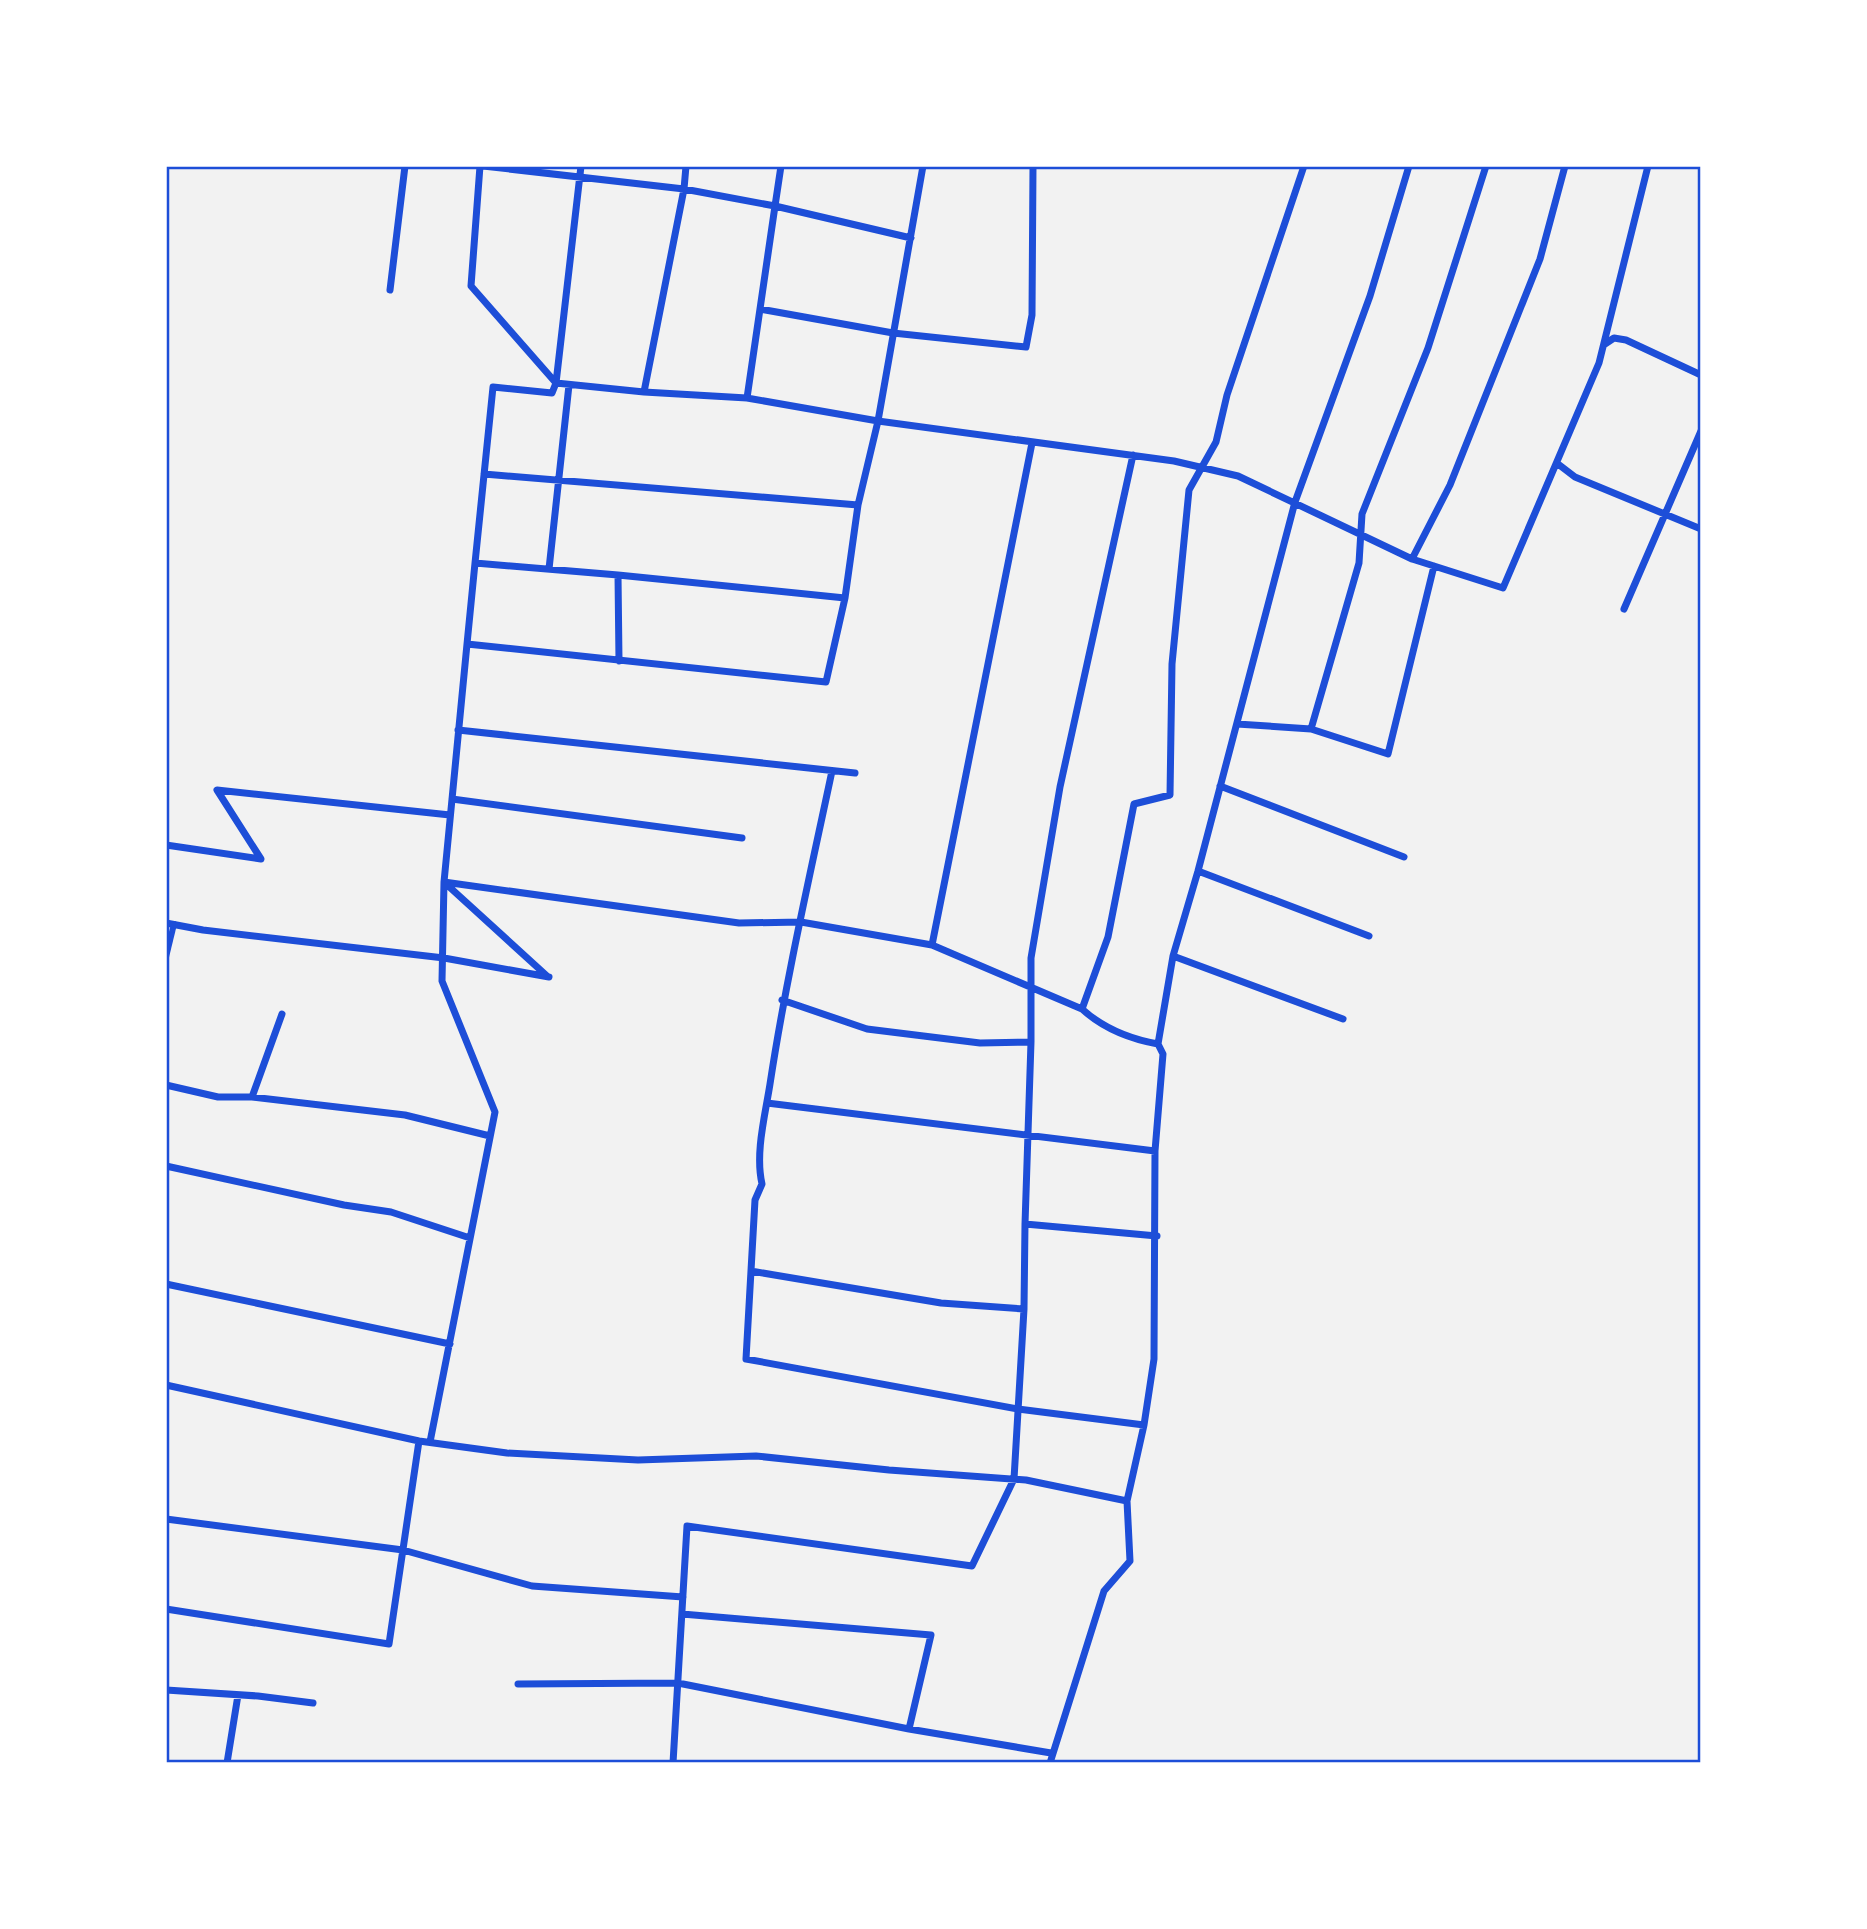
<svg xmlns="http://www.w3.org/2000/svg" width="1867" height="1929" font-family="Arial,sans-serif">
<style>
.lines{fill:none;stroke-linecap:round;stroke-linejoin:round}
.pedestrian{stroke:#1d4ed8;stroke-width:6}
.minor{stroke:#1d4ed8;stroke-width:7}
.neatline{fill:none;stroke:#1d4ed8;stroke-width:2.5}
</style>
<rect width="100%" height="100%" fill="#f2f2f2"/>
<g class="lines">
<path class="pedestrian" d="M 166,957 L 174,924"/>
<path class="minor" d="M 480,166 L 471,286 L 556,383 L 581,166
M 483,166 L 684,189 L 775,206 L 781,166
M 390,290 L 405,166
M 760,309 L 893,333 L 1026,347 L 1032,315 L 1033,166
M 1605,344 L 1614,338 L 1626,340 L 1701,375
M 644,392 L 684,189 L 686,166
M 747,398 L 775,206 L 911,238
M 1558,464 L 1575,477 L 1701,529
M 484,474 L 858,505
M 475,563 L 467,644 L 826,682 L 845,598 L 858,505 L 878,421 L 923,166
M 1434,566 L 1412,559 L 1450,485 L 1540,259 L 1565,166
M 549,569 L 569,385
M 618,575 L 619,661
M 845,598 L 618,575 L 475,563 L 493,387 L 552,393 L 556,383 L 644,392 L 747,398 L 878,421 L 1174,461 L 1238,476 L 1412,559
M 1624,609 L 1701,431
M 467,644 L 444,882 L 739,923 L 801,922 L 932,945 L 1032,443
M 1237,724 L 1311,729 L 1388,754 L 1434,566 L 1503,588 L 1599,363 L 1648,166
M 1311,729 L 1359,563 L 1362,514 L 1428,348 L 1486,166
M 458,730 L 855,773
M 832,771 C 810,875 786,979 770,1084 C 765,1116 755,1153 762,1184 L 755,1200 L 746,1359 L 1018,1409 L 1144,1425
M 1220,786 L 1404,857
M 452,799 L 742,838
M 166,845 L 261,859 L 217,790 L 450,815
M 1198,871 L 1369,936
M 445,883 L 547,976
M 166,923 L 203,930 L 444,958 L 549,977
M 932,945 L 1082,1009 C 1104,1029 1130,1039 1158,1044
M 1173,956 L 1198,871 L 1295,502 L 1370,296 L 1409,166
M 782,1000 L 867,1029 L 980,1043 L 1031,1042
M 1082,1009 L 1108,937 L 1134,804 L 1170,795 L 1172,664 L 1189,490 L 1216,442 L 1227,395 L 1304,166
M 166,1085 L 218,1097 L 252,1097 L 282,1014
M 252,1097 L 405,1115 L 490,1136
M 767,1103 L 1155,1151
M 166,1166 L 344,1205 L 391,1212 L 470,1238
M 1025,1224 L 1031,1042 L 1031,958 L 1060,787 L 1133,455
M 751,1271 L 941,1303 L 1024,1309
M 166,1284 L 450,1344
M 166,1385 L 419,1441 L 507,1453 L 638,1460 L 756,1456 L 889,1470 L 1026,1480 L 1127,1501
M 430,1442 L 495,1112 L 442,981 L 444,882
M 166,1519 L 403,1550 L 532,1586 L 683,1597
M 166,1609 L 389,1644 L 419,1441
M 682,1614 L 931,1635 L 909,1729
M 518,1684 L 678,1683 L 909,1729 L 1051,1753
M 166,1690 L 258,1696 L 313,1703
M 227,1763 L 238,1695
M 673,1763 L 687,1526 L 972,1566 L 1014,1479 L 1024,1309 L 1025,1224 L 1157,1236
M 1050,1763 L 1104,1591 L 1130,1561 L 1127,1501 L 1144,1425 L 1154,1359 L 1155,1151 L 1163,1054 L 1158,1044 L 1173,956 L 1343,1019"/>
</g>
<rect width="1867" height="1929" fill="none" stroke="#ffffff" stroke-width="336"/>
<rect x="168" y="168" width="1531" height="1593" class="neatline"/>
</svg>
